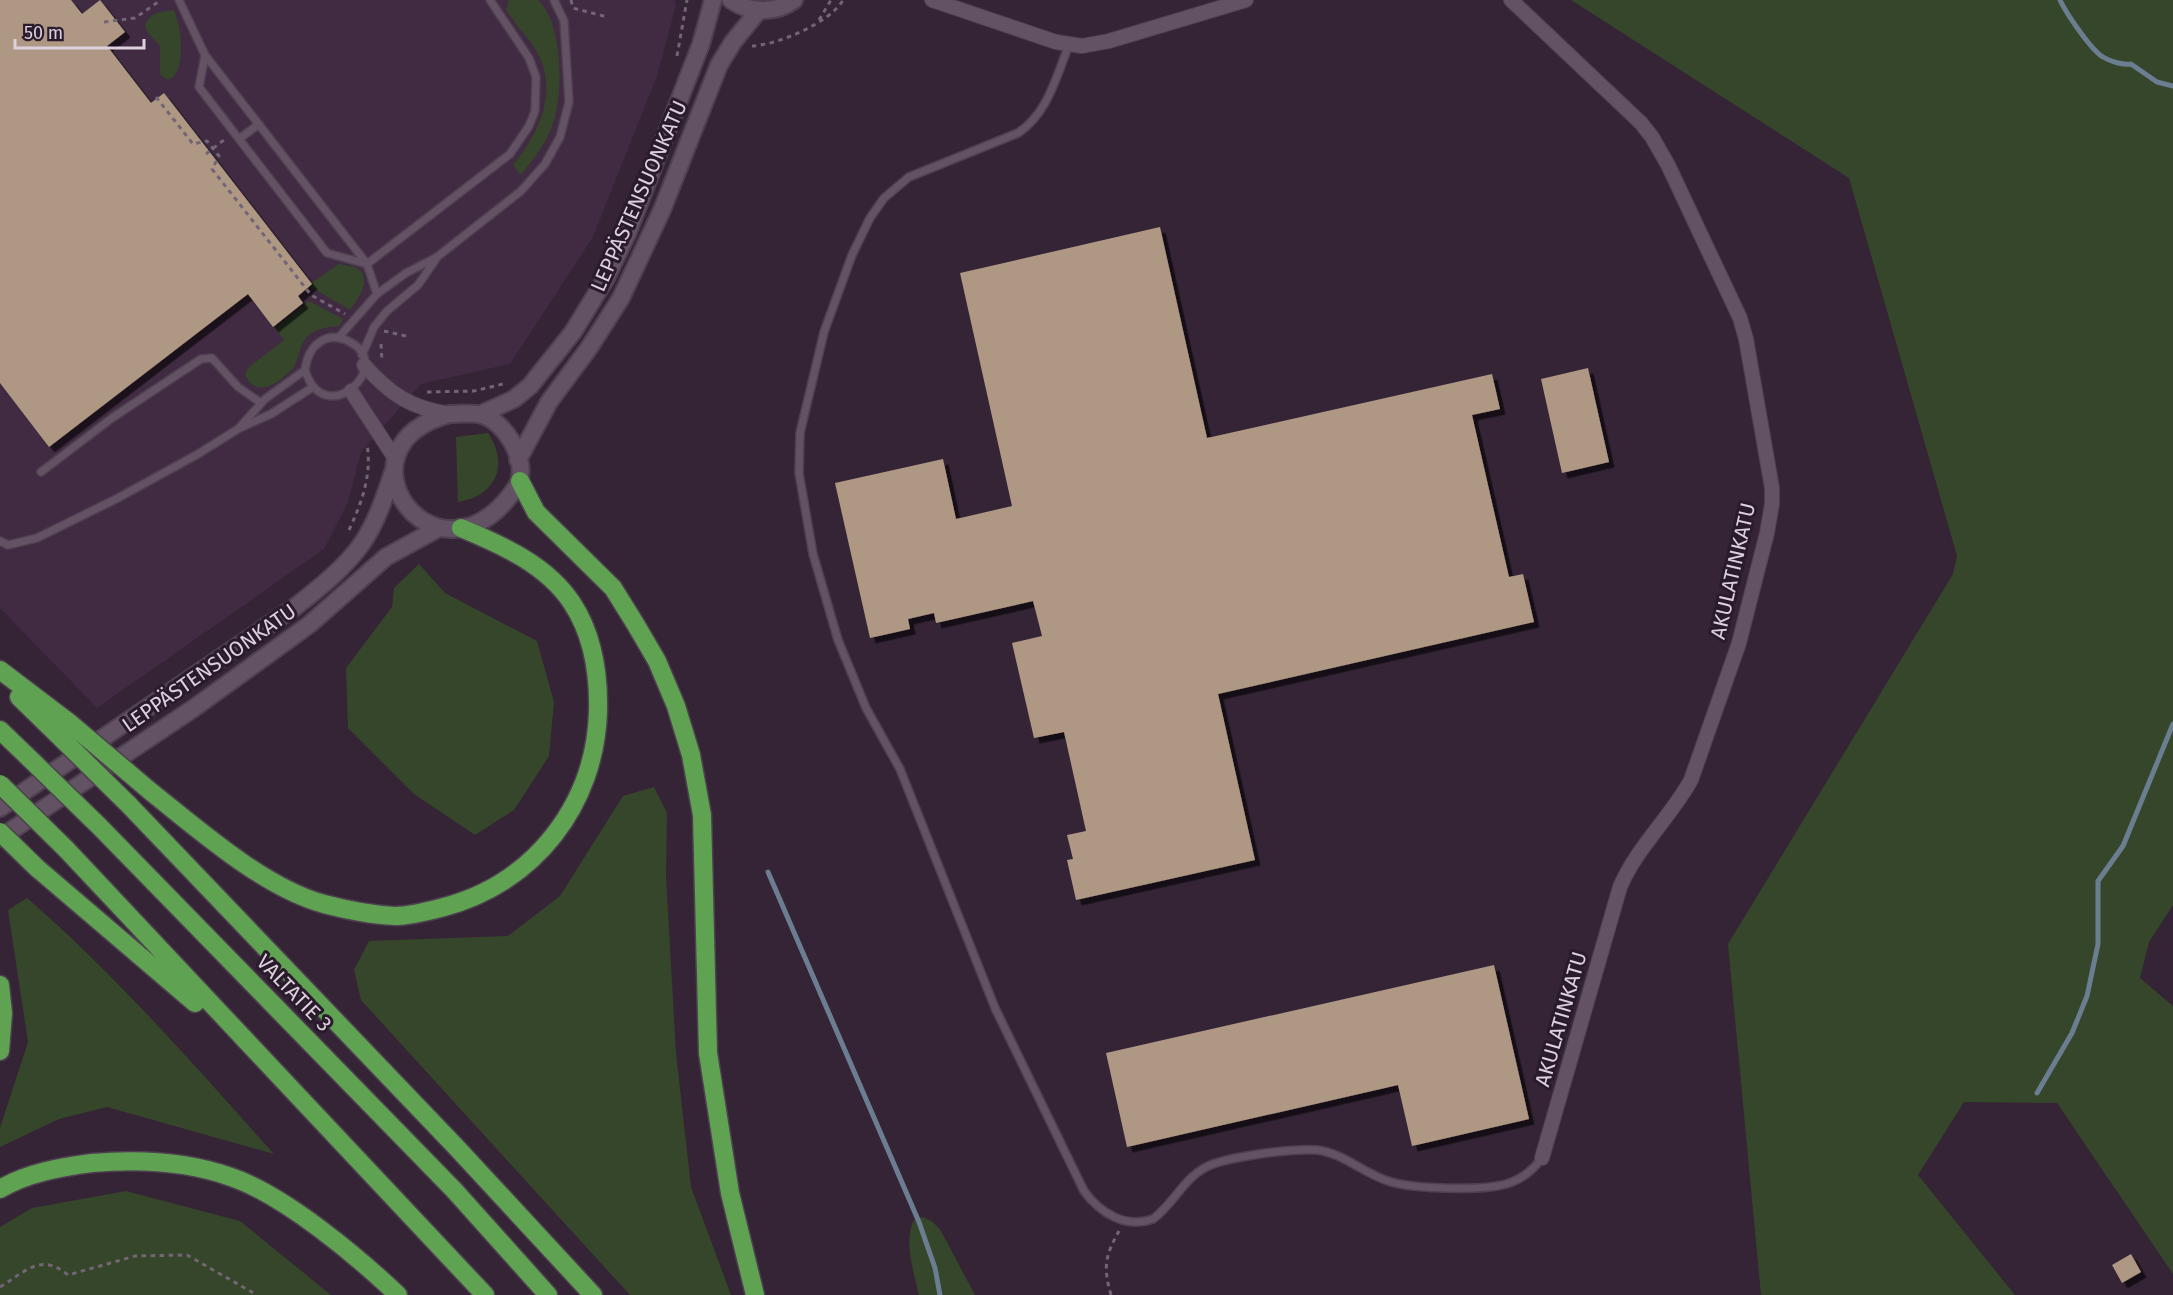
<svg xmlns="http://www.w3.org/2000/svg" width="2173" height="1295" font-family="'Fira Sans',sans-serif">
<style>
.built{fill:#402b42}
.green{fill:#36462a}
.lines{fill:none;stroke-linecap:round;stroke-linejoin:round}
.stream{stroke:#6b7d91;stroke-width:5}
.building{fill:#ae9884;filter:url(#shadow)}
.service-casing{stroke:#4e404f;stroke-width:10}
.minor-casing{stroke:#4e404f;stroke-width:16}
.secondary-casing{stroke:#4e404f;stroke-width:20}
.motorway-casing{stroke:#4e404f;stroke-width:21}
.path{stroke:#736575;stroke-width:3;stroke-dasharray:4.5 4.5;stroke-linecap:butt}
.service{stroke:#635164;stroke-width:7}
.minor{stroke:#635164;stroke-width:14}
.secondary{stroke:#635164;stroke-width:16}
.motorway{stroke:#5fa252;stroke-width:18}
.motorway-bridge-casing{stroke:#4e404f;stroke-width:21;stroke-linecap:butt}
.motorway-bridge{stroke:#5fa252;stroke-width:18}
.labels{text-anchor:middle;stroke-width:6;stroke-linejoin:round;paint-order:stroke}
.street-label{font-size:21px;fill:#dcd1dd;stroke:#2a1b2c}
</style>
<defs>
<filter id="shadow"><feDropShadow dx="5.5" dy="5.5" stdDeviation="0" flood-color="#0009"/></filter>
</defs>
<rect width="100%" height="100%" fill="#342436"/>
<path class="built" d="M 0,0 L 674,0 L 676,5 L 657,76 L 593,237 L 510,364 L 421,384 L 361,452 L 348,502 L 324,549 L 97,708 L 0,608 Z"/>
<path class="green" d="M 509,0 L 538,0 C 564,25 564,97 551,129 C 544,146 532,161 521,175 L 513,165 C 537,136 557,97 540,58 C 532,40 515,26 506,9 Z
M 1571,0 L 2173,0 L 2173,905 L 2149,942 L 2140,978 L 2173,1006 L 2173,1274 L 2057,1103 L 1964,1102 L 1918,1175 L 2015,1295 L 1761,1295 L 1728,944 L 1953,574 L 1957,556 L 1849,178 Z
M 174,10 C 181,25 188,73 168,80 L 160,74 L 160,45 L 148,33 L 145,26 C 150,12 160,12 174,10 Z
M 339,264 C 344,265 354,266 358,269 C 373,279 357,301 350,310 L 311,287 L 313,282 Z
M 309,301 L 343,319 L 339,326 C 328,327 317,328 308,336 C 298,345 300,360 292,369 C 278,384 256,399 245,375 L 248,368 L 284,340 L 275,328 Z
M 488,433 C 509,464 497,496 458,502 L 456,437 Z
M 419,564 L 445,593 L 537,641 L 554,702 L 549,756 L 514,810 L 475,835 L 414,794 L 348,728 L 346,668 L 392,607 L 394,588 Z
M 654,787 L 667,813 L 666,877 L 676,1053 L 691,1187 L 731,1295 L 630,1295 L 361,1000 L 354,970 L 369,941 L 508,936 L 560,896 L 623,796 Z
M 27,898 C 117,976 195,1066 274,1154 L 107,1107 L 59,1119 L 0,1147 L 0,1128 L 28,1042 L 8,910 Z
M 126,1191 L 240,1221 L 331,1295 L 0,1295 L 0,1227 L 32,1208 Z
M 923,1217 L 933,1222 L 941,1231 L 975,1295 L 919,1295 C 914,1273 903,1241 914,1220 Z"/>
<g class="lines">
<path class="stream" d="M 2060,0 C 2066,13 2091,50 2103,57 C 2111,62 2123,65 2131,64 L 2157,82 L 2173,86
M 768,872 L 919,1222 L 935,1268 L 940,1295
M 2037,1093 L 2072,1033 L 2087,996 L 2098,944 L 2098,881 L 2123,846 L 2173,724"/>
</g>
<path class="building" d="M 0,0 L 71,0 L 82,14 L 100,0 L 125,32 L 107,46 L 151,103 L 164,93 L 312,284 L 298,296 L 303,303 L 273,327 L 248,294 L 49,447 L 0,383 Z
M 1160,227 L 1207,438 L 1492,374 L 1500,409 L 1472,415 L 1509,577 L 1523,574 L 1534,622 L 1218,694 L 1255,860 L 1076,900 L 1067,860 L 1073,859 L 1067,835 L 1086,831 L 1064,732 L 1034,738 L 1012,643 L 1042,636 L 1033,601 L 936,623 L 934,613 L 908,619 L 910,629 L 870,638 L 835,483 L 943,459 L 956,519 L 1012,506 L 960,273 Z
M 1588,368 L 1609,462 L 1562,473 L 1541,379 Z
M 1494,965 L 1529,1119 L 1412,1146 L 1398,1085 L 1127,1147 L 1106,1053 Z
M 2131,1254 L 2141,1272 L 2122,1283 L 2112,1265 Z"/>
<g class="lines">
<g class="service-casing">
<path id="service" d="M 179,0 L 205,55 L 367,264 L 377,294
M 1069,45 C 1056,77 1048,113 1018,133 L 909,177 L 884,198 L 870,218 L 852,255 L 824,332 L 800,433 L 799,473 L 813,554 L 838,640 L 866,708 L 900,769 L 995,1008 L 1084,1191 C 1100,1213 1126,1229 1153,1219 C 1176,1202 1185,1174 1213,1164 C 1236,1156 1293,1148 1317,1150 C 1343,1153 1363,1173 1388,1181 C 1411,1189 1482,1191 1506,1184 C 1521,1180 1533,1170 1542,1158
M 205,55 L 199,87 L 327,253 L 367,264
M 239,139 L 259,124
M 367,264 L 510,154 L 529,126 L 535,111 L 536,77 L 529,58 L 490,0
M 339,337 L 377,294 L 406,273 L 437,257 L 521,191 L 545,164 L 560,137 L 569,102 L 564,21 L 554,0
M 362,355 L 374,327 L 387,311 L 418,285 L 436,259
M 240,428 L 271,414 L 313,387
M 41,472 L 112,418 L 201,359 L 212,358 L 238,387 L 261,403
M 0,541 L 8,545 L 37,538 L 118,498 L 198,454 L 238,429 L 265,399 L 305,370 C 308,346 326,329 350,342 C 396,366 324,432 305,370"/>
</g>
<g class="minor-casing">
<path id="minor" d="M 932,0 L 1056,42 L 1082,46 L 1109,41 L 1246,0
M 1511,0 L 1641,123 L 1652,137 L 1668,165 L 1740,318 L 1746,339 L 1772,488 L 1772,504 L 1767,533 L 1739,643 L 1691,780 C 1670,818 1637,847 1620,887 L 1542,1158
M 364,365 C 390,394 410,408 450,414
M 351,391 L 396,460"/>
</g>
<g class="secondary-casing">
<path id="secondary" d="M 731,0 C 749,13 776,14 794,0
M 450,414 C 460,414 473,412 482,415 C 504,421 527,458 519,481 C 518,486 512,493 509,497 C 431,593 329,446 450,414 Z
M 481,414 L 514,399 L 530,386 L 573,332 L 606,278 L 628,232 L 701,44 L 713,0
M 518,460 L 549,402 L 589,348 L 621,298 L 662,210 L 719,65 L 733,42 L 759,10
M 0,808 L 295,607 C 319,588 346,567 363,542 C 377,521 385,496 393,472
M 0,838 L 194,708 L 310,624 L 386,557 L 437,529"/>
</g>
<g class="motorway-casing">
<path id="motorway" d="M 520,481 L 536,512 L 613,588 L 636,625 L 657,661 L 676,706 L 691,755 L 702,815 L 708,1053 L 730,1193 L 755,1295
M 0,670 L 71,724
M 19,697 L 57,734
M 0,730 L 26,755
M 150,791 C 198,829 264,888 324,904 C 347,910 372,915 395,916 C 411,916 429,911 444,907 C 535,883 595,804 598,712 C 599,674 593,635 572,603 C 547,565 502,545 461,528
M 129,805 L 457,1148 L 593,1295
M 99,826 L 454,1190 L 548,1295
M 66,849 L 485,1295
M 37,868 L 195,1003
M 0,985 L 3,1013 L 0,1051
M 0,1189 C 27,1173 61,1167 92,1163 C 138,1159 186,1161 231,1177 C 284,1195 357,1256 398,1295"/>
</g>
<path class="path" d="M 571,0 L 573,8 L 607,17
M 819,20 L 831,0
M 104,22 L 135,18 L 161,0
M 752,46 C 777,45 830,23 843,0
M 677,56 L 687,0
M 156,97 L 193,144 L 207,141 L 219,156 L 212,169 L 311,295 L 345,314
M 206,154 L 225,139
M 384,331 L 406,336
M 381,344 L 382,361
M 427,392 L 474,391 L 503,384
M 349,530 C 362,502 372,475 367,444
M 0,1287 C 25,1272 41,1252 68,1275 L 135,1256 L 187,1255 L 257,1295
M 1111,1295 C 1103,1267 1105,1256 1119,1231"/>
<use href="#service" class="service"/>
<use href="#minor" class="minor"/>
<use href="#secondary" class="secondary"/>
<use href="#motorway" class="motorway"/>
<g class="motorway-bridge-casing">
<path id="motorway-bridge" d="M 71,724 L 150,791
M 57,734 L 129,805
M 26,755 L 99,826
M 0,784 L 66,849
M 0,832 L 37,868"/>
</g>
<use href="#motorway-bridge" class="motorway-bridge"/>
</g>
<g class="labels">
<g class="street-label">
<text transform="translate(639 196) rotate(-66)" y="7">LEPPÄSTENSUONKATU</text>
<text transform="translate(1733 571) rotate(-77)" y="7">AKULATINKATU</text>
<text transform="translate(209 668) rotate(-35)" y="7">LEPPÄSTENSUONKATU</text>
<text transform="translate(294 993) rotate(46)" y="7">VALTATIE 3</text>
<text transform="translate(1561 1019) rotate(-74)" y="7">AKULATINKATU</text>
</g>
</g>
<path d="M15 39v9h129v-9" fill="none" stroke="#dcd1dd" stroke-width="3"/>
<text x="24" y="39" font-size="18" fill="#dcd1dd" stroke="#2a1b2c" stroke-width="4.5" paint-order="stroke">50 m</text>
</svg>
